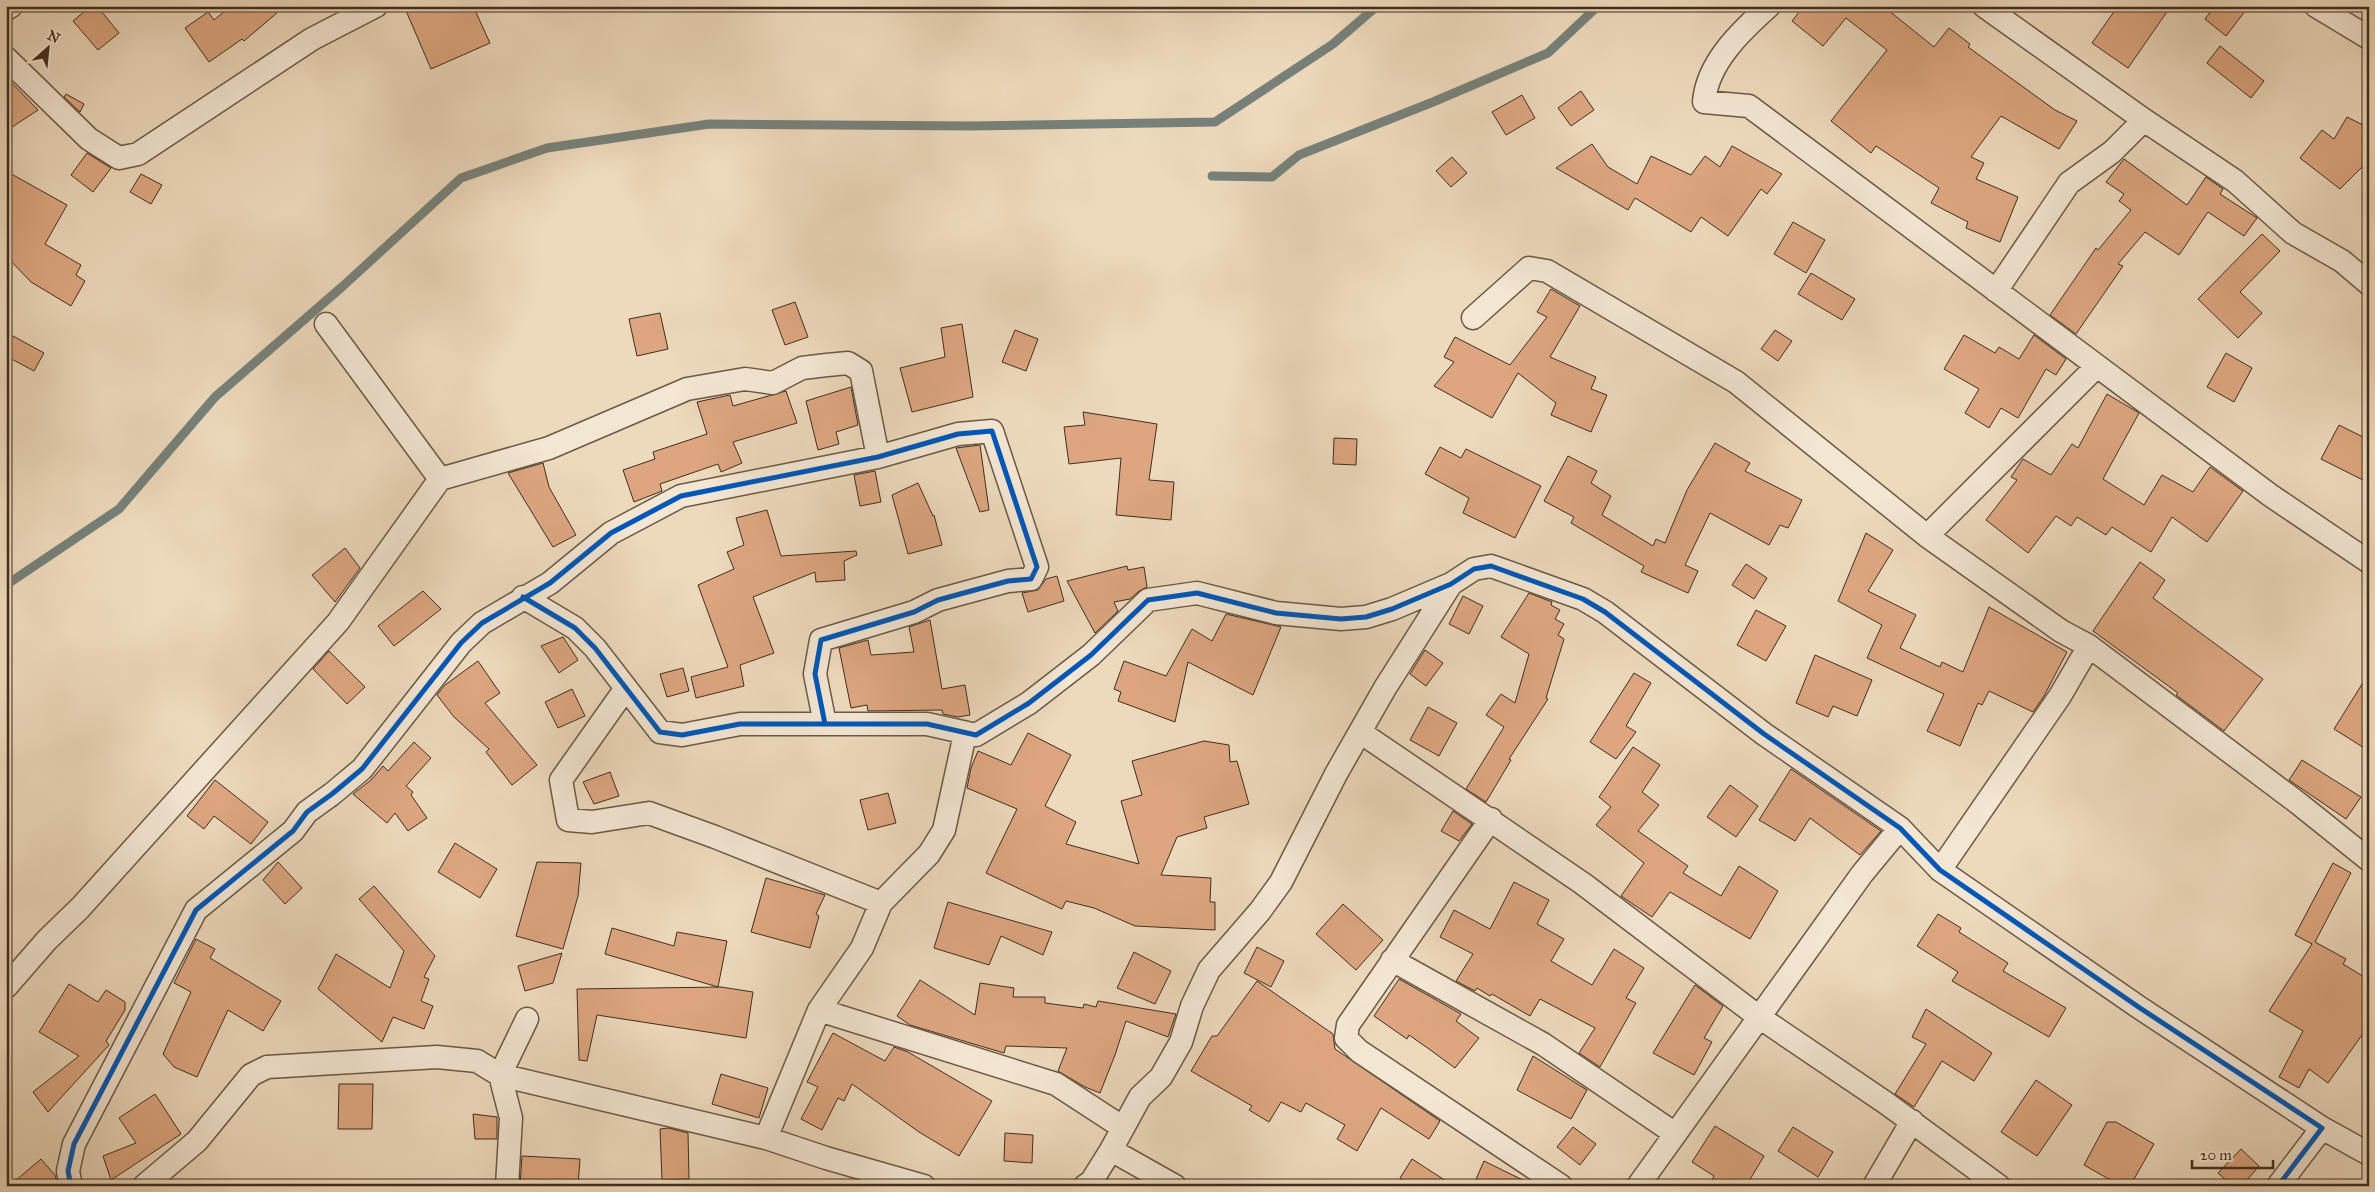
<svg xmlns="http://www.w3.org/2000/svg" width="2375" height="1192" font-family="'IM FELL Great Primer',serif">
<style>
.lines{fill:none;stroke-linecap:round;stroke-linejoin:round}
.stream{stroke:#77817a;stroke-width:9}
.building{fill:#dda680;stroke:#402e1f}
.minor-casing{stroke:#6b5946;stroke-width:25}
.minor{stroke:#f3e6d3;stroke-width:22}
.cycleway-casing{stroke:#f3e6d3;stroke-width:8}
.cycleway{stroke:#0057b8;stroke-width:5}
</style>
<rect width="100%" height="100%" fill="#edd9bc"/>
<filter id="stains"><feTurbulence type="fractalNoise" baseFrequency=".004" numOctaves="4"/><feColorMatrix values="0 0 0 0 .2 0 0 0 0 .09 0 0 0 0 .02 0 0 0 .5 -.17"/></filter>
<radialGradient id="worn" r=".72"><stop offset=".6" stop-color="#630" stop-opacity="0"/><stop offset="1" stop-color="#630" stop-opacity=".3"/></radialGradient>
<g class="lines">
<path class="stream" d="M 1212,176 L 1272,177 L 1299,155 L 1433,102 L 1548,53 L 1598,6
M 6,585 L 119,509 L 215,397 L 343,286 L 461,178 L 547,148 L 709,124 L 973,126 L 1215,122 L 1333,44 L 1377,6"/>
</g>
<path class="building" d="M 91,6 L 97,6 L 119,33 L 98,50 L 73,21 Z
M 231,6 L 285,6 L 244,41 L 242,39 L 209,62 L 185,28 L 208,12 L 214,20 Z
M 404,6 L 473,6 L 490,43 L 431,69 Z
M 1804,6 L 1883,6 L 1934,47 L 1949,28 L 1970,44 L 1968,47 L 2055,110 L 2077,121 L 2059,149 L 2001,116 L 1971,157 L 1984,163 L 1976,179 L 2018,197 L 2000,242 L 1966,228 L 1968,222 L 1931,203 L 1939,188 L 1876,146 L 1871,153 L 1831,121 L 1887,50 L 1846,18 L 1823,46 L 1792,21 Z
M 2118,6 L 2171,6 L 2128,68 L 2092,43 Z
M 2215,6 L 2249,6 L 2226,36 L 2205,19 Z
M 2220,46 L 2264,81 L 2251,98 L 2207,63 Z
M 6,77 L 38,110 L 6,131 Z
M 1581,91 L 1594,110 L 1571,126 L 1558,108 Z
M 66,94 L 84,104 L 80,112 L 64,97 Z
M 1522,95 L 1535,118 L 1506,135 L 1492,112 Z
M 2347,117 L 2369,128 L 2369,160 L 2340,189 L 2300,158 L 2322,130 L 2334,139 Z
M 1592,144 L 1608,167 L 1637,184 L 1651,156 L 1691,175 L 1705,156 L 1720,167 L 1732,146 L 1782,174 L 1767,194 L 1761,189 L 1728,236 L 1701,217 L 1691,232 L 1635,198 L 1628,210 L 1556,168 Z
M 87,153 L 111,168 L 93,192 L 71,175 Z
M 1452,157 L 1467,173 L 1451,187 L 1436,171 Z
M 2124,159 L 2187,205 L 2206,177 L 2223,189 L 2220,194 L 2257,218 L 2244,236 L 2208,212 L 2179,255 L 2145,232 L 2118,264 L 2123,266 L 2076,334 L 2050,315 L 2096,248 L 2098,250 L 2131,210 L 2119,201 L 2124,194 L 2106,182 Z
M 6,171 L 67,205 L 45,244 L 81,265 L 76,275 L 85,281 L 71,306 L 31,282 L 6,256 Z
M 141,174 L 162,185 L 151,204 L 130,192 Z
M 1793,222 L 1825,240 L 1806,273 L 1774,254 Z
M 2262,234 L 2280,251 L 2240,292 L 2262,313 L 2238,338 L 2198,299 Z
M 1811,273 L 1855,299 L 1842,320 L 1798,294 Z
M 1551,289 L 1580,306 L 1550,357 L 1596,377 L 1591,389 L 1607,395 L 1591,432 L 1551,415 L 1556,403 L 1518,373 L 1492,418 L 1434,386 L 1454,362 L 1444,357 L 1455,337 L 1510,365 L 1547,317 L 1537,312 Z
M 795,302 L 808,337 L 785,345 L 772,310 Z
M 660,313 L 668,349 L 637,356 L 629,319 Z
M 962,324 L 973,397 L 912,412 L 900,368 L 945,357 L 941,328 Z
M 1015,330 L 1038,339 L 1026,371 L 1002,362 Z
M 1775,330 L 1792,341 L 1778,361 L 1761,349 Z
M 1964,335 L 1995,353 L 1999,347 L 2019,359 L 2034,335 L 2066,359 L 2056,375 L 2046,369 L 2018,418 L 2001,408 L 1989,428 L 1965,413 L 1979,389 L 1944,369 Z
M 13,336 L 44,353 L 34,371 L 6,356 L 6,349 Z
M 2226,353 L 2252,368 L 2234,402 L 2207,387 Z
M 851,387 L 858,425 L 836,432 L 839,444 L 818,450 L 806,401 Z
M 786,391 L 797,423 L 733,442 L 742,463 L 721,472 L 718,464 L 660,484 L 662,491 L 634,502 L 623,470 L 655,459 L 653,452 L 707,434 L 697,402 L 730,395 L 733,406 Z
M 2107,394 L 2139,413 L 2103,479 L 2144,505 L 2162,475 L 2193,492 L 2210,467 L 2243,491 L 2207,542 L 2172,517 L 2151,552 L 2112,527 L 2106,535 L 2077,517 L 2071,526 L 2056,516 L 2028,553 L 1986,520 L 2017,480 L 2011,477 L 2023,459 L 2051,475 L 2072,444 L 2078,448 Z
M 1083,412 L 1157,424 L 1149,480 L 1174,482 L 1171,520 L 1116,515 L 1121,458 L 1069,464 L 1064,427 L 1085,425 Z
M 2339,425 L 2369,440 L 2369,483 L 2321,459 Z
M 1334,438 L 1357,439 L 1356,465 L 1333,464 Z
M 1715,443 L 1750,463 L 1745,471 L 1802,500 L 1788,528 L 1780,525 L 1769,545 L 1710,513 L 1685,565 L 1698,571 L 1688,593 L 1641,572 L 1644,566 L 1571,523 L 1574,517 L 1544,501 L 1568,456 L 1597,471 L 1591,483 L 1611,496 L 1602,515 L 1653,546 L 1656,539 L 1665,543 L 1687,490 Z
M 980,445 L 989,510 L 980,512 L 956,448 Z
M 1440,447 L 1461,458 L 1466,449 L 1541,486 L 1515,538 L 1463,513 L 1469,498 L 1425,474 Z
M 543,463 L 549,487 L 576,535 L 553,547 L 508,473 Z
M 875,471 L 881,502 L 860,506 L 854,475 Z
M 918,483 L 933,516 L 934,515 L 942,545 L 908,554 L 892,495 Z
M 767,510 L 781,556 L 856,551 L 857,555 L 844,561 L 845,580 L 816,582 L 815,572 L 753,597 L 774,653 L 740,665 L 744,686 L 696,698 L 691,677 L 728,667 L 698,585 L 734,569 L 727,552 L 744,545 L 736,518 Z
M 1866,533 L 1893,550 L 1868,591 L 1916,615 L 1900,648 L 1940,667 L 1942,662 L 1963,672 L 1989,607 L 2067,652 L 2044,696 L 2033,712 L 1989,691 L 1982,705 L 1978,703 L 1960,746 L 1927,731 L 1944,694 L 1867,658 L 1882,625 L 1838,601 Z
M 345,548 L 360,568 L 335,602 L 312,575 Z
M 2140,562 L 2165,580 L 2153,598 L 2263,679 L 2224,731 L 2176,695 L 2178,693 L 2093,631 Z
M 1746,564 L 1767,578 L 1754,599 L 1732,585 Z
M 1127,566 L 1128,570 L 1144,567 L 1147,587 L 1139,591 L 1130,599 L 1114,602 L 1118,611 L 1095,633 L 1067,581 Z
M 1057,576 L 1064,601 L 1028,612 L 1022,593 L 1038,590 L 1046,579 Z
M 423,591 L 441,609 L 394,646 L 378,626 Z
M 1529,593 L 1552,602 L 1551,605 L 1560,610 L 1555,619 L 1564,624 L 1558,635 L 1564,639 L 1546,698 L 1548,699 L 1509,759 L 1511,760 L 1486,802 L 1466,789 L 1504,727 L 1486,715 L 1501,694 L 1515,703 L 1529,654 L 1501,637 Z
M 1463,596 L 1483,606 L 1469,634 L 1449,624 Z
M 1756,610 L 1786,626 L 1766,661 L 1737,645 Z
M 1226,614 L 1281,627 L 1253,695 L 1188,662 L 1175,722 L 1118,701 L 1121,692 L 1114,689 L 1124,661 L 1166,676 L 1192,629 L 1212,641 Z
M 930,620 L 942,689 L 965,685 L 970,715 L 958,717 L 943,714 L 942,710 L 868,711 L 867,705 L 851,708 L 839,648 L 868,640 L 871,655 L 914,652 L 909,627 Z
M 563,637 L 578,660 L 559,673 L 541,646 Z
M 1425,650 L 1443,663 L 1426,686 L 1410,674 Z
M 329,651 L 365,687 L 347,704 L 313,669 Z
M 1815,655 L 1872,680 L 1857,716 L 1833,706 L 1828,717 L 1796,703 Z
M 478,661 L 500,693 L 485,703 L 537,765 L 512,785 L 486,752 L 489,749 L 454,717 L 437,695 L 445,685 Z
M 683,668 L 689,691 L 667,697 L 660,674 Z
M 1634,673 L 1651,683 L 1626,726 L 1636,732 L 1616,759 L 1590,742 Z
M 2369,673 L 2369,751 L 2334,729 Z
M 572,689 L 585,716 L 558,728 L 545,702 Z
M 1428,707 L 1457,723 L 1439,756 L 1410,740 Z
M 1028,733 L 1071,755 L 1045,806 L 1076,822 L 1066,844 L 1139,864 L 1121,801 L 1142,795 L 1132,761 L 1204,741 L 1229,745 L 1230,762 L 1237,761 L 1249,804 L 1204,817 L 1207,828 L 1177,837 L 1161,875 L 1211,878 L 1210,902 L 1215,902 L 1215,930 L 1135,926 L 1094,908 L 1066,901 L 1062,909 L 986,873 L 1017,809 L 967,788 L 971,768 L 978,751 L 1011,765 Z
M 414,742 L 431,758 L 406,786 L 413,792 L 411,795 L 427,818 L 408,831 L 395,813 L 387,823 L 353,794 L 371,780 L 383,766 L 388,771 Z
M 1633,747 L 1660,765 L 1642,792 L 1659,805 L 1638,831 L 1688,866 L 1683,873 L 1721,896 L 1739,866 L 1778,891 L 1750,939 L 1670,892 L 1652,917 L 1621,896 L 1644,863 L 1596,825 L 1611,807 L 1599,797 Z
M 2302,760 L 2361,797 L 2346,819 L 2289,780 Z
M 1791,769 L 1881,831 L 1860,855 L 1810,818 L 1795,841 L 1759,820 Z
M 610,772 L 619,796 L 594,804 L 583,782 Z
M 215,780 L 268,822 L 251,844 L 214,816 L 204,829 L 187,816 Z
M 1730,785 L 1758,806 L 1736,837 L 1707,817 Z
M 888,793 L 896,823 L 868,830 L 860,800 Z
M 1453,811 L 1472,824 L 1459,841 L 1441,831 Z
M 455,843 L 497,869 L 480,898 L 438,872 Z
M 278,862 L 302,888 L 285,904 L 263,880 Z
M 537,862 L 581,863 L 578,896 L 563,949 L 516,936 Z
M 2333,863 L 2351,873 L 2315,942 L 2346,959 L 2343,964 L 2369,980 L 2369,1025 L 2328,1083 L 2309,1069 L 2299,1088 L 2279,1077 L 2303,1031 L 2269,1011 L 2312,944 L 2295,935 Z
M 766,878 L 825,895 L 816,914 L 819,916 L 810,948 L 751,932 Z
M 1514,882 L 1549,900 L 1537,924 L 1564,939 L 1551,961 L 1592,985 L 1614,949 L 1644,968 L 1626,998 L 1636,1003 L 1600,1067 L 1579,1053 L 1595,1028 L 1540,999 L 1530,1016 L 1492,994 L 1490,996 L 1477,988 L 1475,991 L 1456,981 L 1473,954 L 1440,937 L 1454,910 L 1490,929 Z
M 374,886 L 435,956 L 424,977 L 429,979 L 421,1001 L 433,1006 L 424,1029 L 393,1017 L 382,1042 L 318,989 L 336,954 L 390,988 L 404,951 L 359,899 Z
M 948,902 L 975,910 L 1052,932 L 1043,955 L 1001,936 L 989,965 L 934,948 Z
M 1343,904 L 1383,940 L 1356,970 L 1316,934 Z
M 1938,914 L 1961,928 L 1959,932 L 2008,963 L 2003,971 L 2066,1008 L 2049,1037 L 1952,981 L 1958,972 L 1917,946 Z
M 612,928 L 674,946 L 677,932 L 727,941 L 718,987 L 605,954 Z
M 196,939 L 215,949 L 210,958 L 281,1001 L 263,1031 L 228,1010 L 197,1077 L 174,1067 L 163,1054 L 191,992 L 174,983 Z
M 1257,947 L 1284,961 L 1271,987 L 1244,973 Z
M 1134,952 L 1171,971 L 1155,1004 L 1117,988 Z
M 562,953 L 553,983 L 525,991 L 518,966 Z
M 1399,979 L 1461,1014 L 1456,1021 L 1479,1038 L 1455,1068 L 1429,1049 L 1409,1035 L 1407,1039 L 1374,1016 Z
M 920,980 L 975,1015 L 980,983 L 1014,988 L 1013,997 L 1045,997 L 1045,1003 L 1083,1008 L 1084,1004 L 1096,1007 L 1098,1001 L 1176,1014 L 1168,1037 L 1126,1021 L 1115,1055 L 1100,1093 L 1085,1087 L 1058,1071 L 1067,1048 L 1006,1046 L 1004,1053 L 910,1025 L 897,1016 Z
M 1257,981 L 1333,1034 L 1335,1049 L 1440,1121 L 1429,1139 L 1381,1108 L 1357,1151 L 1337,1139 L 1345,1125 L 1306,1103 L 1301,1112 L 1281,1102 L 1269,1122 L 1249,1110 L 1252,1106 L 1191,1071 L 1212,1036 L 1217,1036 Z
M 69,984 L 98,1002 L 106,990 L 125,1002 L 125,1010 L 106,1041 L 109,1045 L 48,1112 L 33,1092 L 79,1056 L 39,1032 Z
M 1695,985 L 1723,1006 L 1704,1038 L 1712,1042 L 1694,1075 L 1653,1053 Z
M 721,987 L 753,992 L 746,1038 L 597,1015 L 587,1061 L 579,1060 L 577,989 Z
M 1926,1009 L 1992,1053 L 1974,1081 L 1942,1061 L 1914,1107 L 1895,1094 L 1926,1044 L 1912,1037 Z
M 833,1033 L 885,1061 L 894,1047 L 908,1052 L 992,1101 L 959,1156 L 919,1132 L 852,1084 L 844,1101 L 838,1098 L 822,1130 L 801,1119 L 818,1087 L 807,1082 Z
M 1533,1056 L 1587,1090 L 1571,1119 L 1517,1090 Z
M 721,1074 L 768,1088 L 759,1118 L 712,1104 Z
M 2036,1080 L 2072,1105 L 2037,1156 L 2001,1132 Z
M 339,1084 L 373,1084 L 372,1129 L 338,1129 Z
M 155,1094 L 181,1134 L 111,1180 L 103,1156 L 136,1143 L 119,1118 Z
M 473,1114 L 497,1117 L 497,1139 L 475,1139 Z
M 2107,1122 L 2116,1122 L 2154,1144 L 2130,1186 L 2121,1186 L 2084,1165 Z
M 1715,1126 L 1764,1156 L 1746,1186 L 1709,1186 L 1714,1176 L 1692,1162 Z
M 1573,1127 L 1596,1144 L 1580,1165 L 1557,1147 Z
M 1793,1127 L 1833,1152 L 1818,1177 L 1778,1151 Z
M 668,1128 L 688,1133 L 689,1179 L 662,1180 L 660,1129 Z
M 1005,1133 L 1033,1135 L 1032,1163 L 1004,1161 Z
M 2241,1149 L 2259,1166 L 2242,1186 L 2232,1186 L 2218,1173 Z
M 522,1156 L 580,1159 L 578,1186 L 520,1186 Z
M 41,1159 L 55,1175 L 58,1186 L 9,1186 Z
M 1412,1159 L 1454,1186 L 1412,1186 L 1400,1178 Z
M 1484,1161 L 1535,1186 L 1473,1186 Z"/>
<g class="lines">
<g class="minor-casing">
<path id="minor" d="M 1769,6 C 1741,31 1707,63 1704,102 L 1749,106 L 2270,495 L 2369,562
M 1984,6 L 2144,120 L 2235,181 L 2293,233 L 2342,261 L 2369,284
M 2316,6 L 2369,38
M 6,9 L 11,6
M 6,58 L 89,139 L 119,158 L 138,154 L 312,39 L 376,6
M 1996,291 L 2069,183 L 2112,152 L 2144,120
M 1473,318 L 1529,268 L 1547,271 L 1736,382 L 1927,536 L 2061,631 L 2089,646 L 2060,696 L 1940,870
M 326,324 L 440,479
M 1927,536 L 2097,366
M 523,597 L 575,628 L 595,648 L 660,732 L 682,735 L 740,724 L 927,724 L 976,735 L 1029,703 L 1091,655 L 1148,600 L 1197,593 L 1276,613 L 1341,619 L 1366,617 L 1392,609 L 1451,584 L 1474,569 L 1491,566 L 1583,599 L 1605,612 L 1764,734 L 1900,828 L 1940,870 L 2140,1008 L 2322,1128 L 2278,1186
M 2089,646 L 2298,803 L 2369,860
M 626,688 L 561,780 L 568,820 L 592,822 L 649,813 L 715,837 L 881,903
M 1360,732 L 1582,883 L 1759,1017 L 1886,1103 L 1999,1186
M 1491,819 L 1348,1025 L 1346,1038 L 1359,1051 L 1561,1186
M 1392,960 L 1543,1044 L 1674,1133
M 6,987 L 47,940 L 80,908 L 338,622 L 440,479 L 549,448 L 687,389 L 745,379 L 773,383 L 802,368 L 827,365 L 848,363 L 861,371 L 878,457
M 819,1010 L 1056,1084 L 1122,1127
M 2322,1128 L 2369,1154
M 766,1138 L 819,1010 L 862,948 L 881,903 L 929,854 L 944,830 L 965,734
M 1111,1150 L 1175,1186
M 71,1186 L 68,1171 L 74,1144 L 196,910 L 293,831 L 307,812 L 332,794 L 362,769 L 461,643 L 482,623 L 550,583 L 611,533 L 681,496 L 878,457 L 958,434 L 992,431 L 1037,567 L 1031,579 L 1008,581 L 938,600 L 914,612 L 821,640 L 815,674 L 825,724
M 144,1186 L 197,1141 L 251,1075 L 267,1067 L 437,1057 L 477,1061 L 500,1075 L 766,1138 L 826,1158 L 924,1186
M 507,1186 L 511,1118 L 500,1075 L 527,1019
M 1085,1186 L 1091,1182 L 1111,1150 L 1140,1097 L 1161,1077 L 1181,1042 L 1192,1006 L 1209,970 L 1260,911 L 1281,882 L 1336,774 L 1385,688 L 1451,584
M 1638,1186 L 1862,874 L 1900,828
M 1874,1186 L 1912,1121"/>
</g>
<use href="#minor" class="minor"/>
<g class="cycleway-casing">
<path id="cycleway" d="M 523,597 L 575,628 L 595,648 L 660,732 L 682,735 L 740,724 L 927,724 L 976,735 L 1029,703 L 1091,655 L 1148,600 L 1197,593 L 1276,613 L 1341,619 L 1366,617 L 1392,609 L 1451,584 L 1474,569 L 1491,566 L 1583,599 L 1605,612 L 1764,734 L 1900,828 L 1940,870 L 2140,1008 L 2322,1128 L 2278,1186
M 71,1186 L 68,1171 L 74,1144 L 196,910 L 293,831 L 307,812 L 332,794 L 362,769 L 461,643 L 482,623 L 550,583 L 611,533 L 681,496 L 878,457 L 958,434 L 992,431 L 1037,567 L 1031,579 L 1008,581 L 938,600 L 914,612 L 821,640 L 815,674 L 825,724"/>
</g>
<use href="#cycleway" class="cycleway"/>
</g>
<rect width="2375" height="1192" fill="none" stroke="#edd9bc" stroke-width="25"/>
<rect x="8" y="8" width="2360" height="1177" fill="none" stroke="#402e1f" stroke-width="2.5"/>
<rect x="12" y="12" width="2350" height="1167" fill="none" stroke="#402e1f"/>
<g transform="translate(48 48) rotate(27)" stroke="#f3e6d3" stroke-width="4" paint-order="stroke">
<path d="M0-4L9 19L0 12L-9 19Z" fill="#402e1f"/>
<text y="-8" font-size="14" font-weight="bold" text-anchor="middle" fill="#402e1f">N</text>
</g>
<path d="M2192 1160v8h81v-8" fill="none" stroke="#402e1f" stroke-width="2.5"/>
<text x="2200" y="1160" font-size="15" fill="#402e1f" stroke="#f3e6d3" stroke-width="4" paint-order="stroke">20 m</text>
<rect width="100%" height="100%" filter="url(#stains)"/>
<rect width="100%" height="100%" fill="url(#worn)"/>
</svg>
